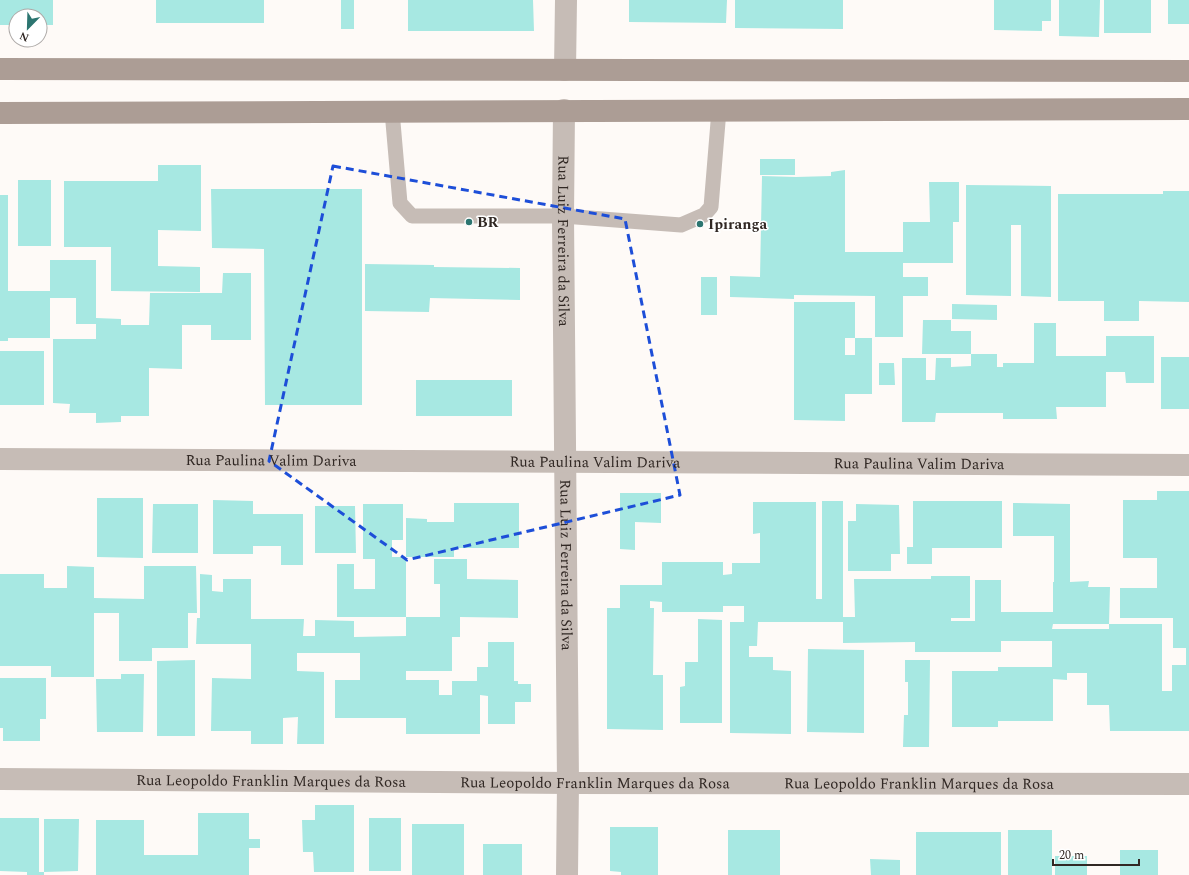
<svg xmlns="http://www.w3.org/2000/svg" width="1189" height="875" font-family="Spectral,serif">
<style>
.building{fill:#a7e8e2;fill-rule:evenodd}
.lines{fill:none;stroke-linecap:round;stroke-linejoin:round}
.service{stroke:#c6bcb6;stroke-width:15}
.minor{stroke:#c6bcb6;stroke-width:22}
.secondary{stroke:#ac9d95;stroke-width:22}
.marked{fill:none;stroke:#1d4ed8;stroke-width:3;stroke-dasharray:8 5;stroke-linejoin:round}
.poi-dot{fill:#2c7570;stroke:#fff;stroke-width:1.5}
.labels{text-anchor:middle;stroke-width:3;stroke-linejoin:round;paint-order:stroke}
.poi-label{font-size:15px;font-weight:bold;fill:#312824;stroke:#fff;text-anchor:start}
.street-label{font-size:15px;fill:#312824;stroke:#fff}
</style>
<rect width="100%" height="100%" fill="#fefaf7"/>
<path class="building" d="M 0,0 L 53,0 L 53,25 L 40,25 L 40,16 L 16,16 L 16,25 L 0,25 Z
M 156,0 L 264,0 L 264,23 L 156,23 Z
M 341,0 L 354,0 L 354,29 L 341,29 Z
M 408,0 L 533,0 L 534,31 L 408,31 Z
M 629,0 L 727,0 L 726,23 L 629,22 Z
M 735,0 L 843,0 L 843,29 L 735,28 Z
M 994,0 L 1051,0 L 1051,21 L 1042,21 L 1042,31 L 994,30 Z
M 1059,0 L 1100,0 L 1099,37 L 1059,36 Z
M 1104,0 L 1151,0 L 1151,33 L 1104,33 Z
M 1168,0 L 1189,0 L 1189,24 L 1168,24 Z
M 760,159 L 795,159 L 795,175 L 760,175 Z
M 158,165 L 201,165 L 201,231 L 158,230 L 158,266 L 200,267 L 200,292 L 111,291 L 111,247 L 64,247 L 64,181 L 158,181 Z
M 845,170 L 845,252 L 903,252 L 903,222 L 930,222 L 929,182 L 959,182 L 959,222 L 953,222 L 953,263 L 903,263 L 903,277 L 928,277 L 928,296 L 903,296 L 903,337 L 875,337 L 875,296 L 794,295 L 794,299 L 730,297 L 730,276 L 760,277 L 762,176 L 796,177 L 831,176 L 831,172 Z
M 18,180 L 51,180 L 51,246 L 18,246 Z
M 966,185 L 1051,186 L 1051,297 L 1021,296 L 1021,225 L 1011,225 L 1011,296 L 966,295 Z
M 211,189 L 362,189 L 362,405 L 265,405 L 264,249 L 212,248 Z
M 1163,191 L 1189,191 L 1189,302 L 1139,301 L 1139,321 L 1104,321 L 1104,301 L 1058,301 L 1058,194 L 1163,194 Z
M 0,195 L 8,195 L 8,291 L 50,291 L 50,260 L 96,260 L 96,318 L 121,319 L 121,325 L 149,325 L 150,293 L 222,293 L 223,273 L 251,273 L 251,340 L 211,340 L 211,325 L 182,325 L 182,369 L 149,368 L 149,416 L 121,416 L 121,422 L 96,423 L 96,413 L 69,413 L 70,404 L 53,403 L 53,339 L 96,339 L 96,324 L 76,324 L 76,298 L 50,298 L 50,338 L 8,338 L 8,341 L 0,341 Z
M 365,264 L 434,265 L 434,267 L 520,268 L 520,300 L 430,298 L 429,312 L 365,311 Z
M 701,277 L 717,277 L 717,315 L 701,315 Z
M 794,302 L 855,302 L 855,338 L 845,338 L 845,355 L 855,355 L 855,338 L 872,338 L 872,394 L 845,394 L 845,421 L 794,420 Z
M 952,304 L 997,305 L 997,320 L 952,319 Z
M 923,320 L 951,320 L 951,331 L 971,331 L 971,354 L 922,354 Z
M 1034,323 L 1056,323 L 1056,356 L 1106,356 L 1106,336 L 1154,336 L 1154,383 L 1126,383 L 1125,372 L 1106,372 L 1106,407 L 1056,407 L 1057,419 L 1003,419 L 1003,413 L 936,413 L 935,422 L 902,422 L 902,358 L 926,358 L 926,380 L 935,380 L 936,358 L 951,358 L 951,367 L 971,366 L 971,354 L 997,354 L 997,367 L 1003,367 L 1003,363 L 1034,363 Z
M 0,351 L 44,351 L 44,405 L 0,405 Z
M 1161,357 L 1189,357 L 1189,409 L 1161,409 Z
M 879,363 L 894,363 L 895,385 L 879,385 Z
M 416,380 L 512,380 L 512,416 L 416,416 Z
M 1157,491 L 1189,491 L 1189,731 L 1110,731 L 1109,705 L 1087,705 L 1087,673 L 1067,673 L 1067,680 L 1053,679 L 1053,721 L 998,721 L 998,727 L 952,727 L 952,671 L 998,671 L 998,667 L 1052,667 L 1052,641 L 1001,641 L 1001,652 L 915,652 L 915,642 L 843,643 L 843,622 L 758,622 L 757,646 L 749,646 L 749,657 L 773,657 L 773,670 L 791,671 L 791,734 L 730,733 L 730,622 L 744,622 L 744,606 L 723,606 L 723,612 L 662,612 L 662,602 L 650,601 L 650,608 L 654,608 L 653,675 L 663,675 L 663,730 L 607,729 L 607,608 L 620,608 L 620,585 L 662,585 L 662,562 L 723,562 L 723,575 L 732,574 L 732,563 L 760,563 L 760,533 L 753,534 L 753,502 L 816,502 L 816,599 L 822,599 L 822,501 L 843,501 L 843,617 L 855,617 L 854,579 L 931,579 L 931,576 L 970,576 L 970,618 L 951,618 L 951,621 L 975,621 L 975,580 L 1001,580 L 1001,612 L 1053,612 L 1053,582 L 1054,582 L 1054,536 L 1013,536 L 1013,503 L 1070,504 L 1070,582 L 1089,581 L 1088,587 L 1110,587 L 1109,624 L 1162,624 L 1162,691 L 1172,691 L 1172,665 L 1186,665 L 1186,648 L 1173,648 L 1173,618 L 1120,618 L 1120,588 L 1157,588 L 1157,558 L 1123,558 L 1123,500 L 1157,500 ZM 1053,624 L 1109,624 L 1109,629 L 1052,629 Z
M 620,493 L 661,493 L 661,523 L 635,522 L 635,550 L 620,549 Z
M 97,498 L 143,498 L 143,558 L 97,557 Z
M 213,500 L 253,501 L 253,514 L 303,514 L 303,565 L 281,565 L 281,546 L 253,546 L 253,554 L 213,554 Z
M 913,501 L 1002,501 L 1002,548 L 932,548 L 932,564 L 907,564 L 907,547 L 913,547 Z
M 454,503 L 519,503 L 519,548 L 454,548 L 454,557 L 406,557 L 406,518 L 427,519 L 427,522 L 454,522 Z
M 153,504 L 198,504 L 198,553 L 152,553 Z
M 363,504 L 403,504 L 403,540 L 392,540 L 392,557 L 406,557 L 406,617 L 440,617 L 440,584 L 434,584 L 434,559 L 467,559 L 467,579 L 518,580 L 518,618 L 460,617 L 460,637 L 452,637 L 452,671 L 406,671 L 406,680 L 439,680 L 439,695 L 452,695 L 452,681 L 477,681 L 477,667 L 488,667 L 488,642 L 514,642 L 514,681 L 518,681 L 518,684 L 531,684 L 531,702 L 515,702 L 515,724 L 488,724 L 488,696 L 480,695 L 480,734 L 406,734 L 406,718 L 335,718 L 335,680 L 360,680 L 360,653 L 297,653 L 297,671 L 324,672 L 324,744 L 297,744 L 298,717 L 283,718 L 283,744 L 251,744 L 251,731 L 211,731 L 212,678 L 251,679 L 251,644 L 196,644 L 197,618 L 200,618 L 200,574 L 212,575 L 212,591 L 223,592 L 223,579 L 251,579 L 251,619 L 304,619 L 303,636 L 315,636 L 315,620 L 354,621 L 354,637 L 406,636 L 406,617 L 337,617 L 337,564 L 354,564 L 354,589 L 375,589 L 375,559 L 363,559 Z
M 856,504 L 899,505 L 900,554 L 891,554 L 891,571 L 848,571 L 848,521 L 856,521 Z
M 315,506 L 355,506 L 356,553 L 315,553 Z
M 67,566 L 94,567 L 94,598 L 144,599 L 144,566 L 196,566 L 197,613 L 188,613 L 188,648 L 152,648 L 152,661 L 119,661 L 119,613 L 94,613 L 94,677 L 51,677 L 51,666 L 0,666 L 0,574 L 44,574 L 44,588 L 67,588 Z
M 698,619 L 722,620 L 722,723 L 680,723 L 680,687 L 685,686 L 685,662 L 698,662 Z
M 808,649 L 864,650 L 864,733 L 807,732 Z
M 195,660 L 195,736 L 157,736 L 157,661 Z
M 905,660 L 930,660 L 929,747 L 903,747 L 904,715 L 908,715 L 908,682 L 905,682 Z
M 121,674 L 144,674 L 143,732 L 97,732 L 96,679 L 121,679 Z
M 0,678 L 46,678 L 46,719 L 40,719 L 40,741 L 3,741 L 3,728 L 0,728 Z
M 315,805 L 354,805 L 354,872 L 314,872 L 313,852 L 303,852 L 302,820 L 315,820 Z
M 198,813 L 249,813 L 249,839 L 260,839 L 260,848 L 249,848 L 249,875 L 96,875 L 96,820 L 144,820 L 144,855 L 198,855 Z
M 0,818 L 39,818 L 39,872 L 44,872 L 44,875 L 27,875 L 27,872 L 0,871 Z
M 369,818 L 401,818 L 401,871 L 369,871 Z
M 44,819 L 79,819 L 78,871 L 44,872 Z
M 412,824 L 464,824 L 464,875 L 412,875 Z
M 610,827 L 658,827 L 658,875 L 621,875 L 621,872 L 610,871 Z
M 728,830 L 780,830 L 780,875 L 728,875 Z
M 1008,830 L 1052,830 L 1052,875 L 1008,875 Z
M 916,832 L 1001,832 L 1001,875 L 916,875 Z
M 483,844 L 522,844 L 522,875 L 483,875 Z
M 1120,850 L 1158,850 L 1158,875 L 1120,875 Z
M 1055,856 L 1087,856 L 1087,875 L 1055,875 Z
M 870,859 L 900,860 L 900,875 L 871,875 Z"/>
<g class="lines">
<path class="service" d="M 392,111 L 400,203 L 412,216 L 563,216 L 681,225 L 704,215 L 711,207 L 719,110"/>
<g class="minor">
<path d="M 565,70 L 566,0"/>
<path id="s1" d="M 564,110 L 563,216 L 568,783 L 567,875"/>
<path id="s2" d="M 0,459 L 1189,465"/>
<path id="s3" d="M 0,779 L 568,783 L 1189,784"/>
</g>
<path class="secondary" d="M 0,69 L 1189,71
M 0,113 L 1189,109"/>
</g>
<path class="marked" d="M 333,166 L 625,219 L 680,495 L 407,560 L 269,461 Z"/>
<g class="poi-dot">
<circle cx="469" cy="222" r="4"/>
<circle cx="700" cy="224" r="4"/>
</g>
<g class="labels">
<g class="poi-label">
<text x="477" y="227">BR</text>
<text x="708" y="229">Ipiranga</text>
</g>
<g class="street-label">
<text dy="5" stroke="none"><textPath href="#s1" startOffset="131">Rua Luiz Ferreira da Silva</textPath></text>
<text dy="5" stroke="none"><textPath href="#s2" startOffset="271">Rua Paulina Valim Dariva</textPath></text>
<text dy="5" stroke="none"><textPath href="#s2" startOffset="595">Rua Paulina Valim Dariva</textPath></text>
<text dy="5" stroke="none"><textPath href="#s2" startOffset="919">Rua Paulina Valim Dariva</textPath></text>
<text dy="5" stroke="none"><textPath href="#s1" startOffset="455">Rua Luiz Ferreira da Silva</textPath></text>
<text dy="5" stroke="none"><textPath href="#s3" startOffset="271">Rua Leopoldo Franklin Marques da Rosa</textPath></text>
<text dy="5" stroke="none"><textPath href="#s3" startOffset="595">Rua Leopoldo Franklin Marques da Rosa</textPath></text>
<text dy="5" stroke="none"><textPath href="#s3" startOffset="919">Rua Leopoldo Franklin Marques da Rosa</textPath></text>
</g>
</g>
<g transform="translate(28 28) rotate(203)"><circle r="19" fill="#ffffff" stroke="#ada9a7"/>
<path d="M0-3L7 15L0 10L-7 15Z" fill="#2c7570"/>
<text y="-6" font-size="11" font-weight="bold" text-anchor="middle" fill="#312824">N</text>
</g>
<path d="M1053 859v6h86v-6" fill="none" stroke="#312824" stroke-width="2"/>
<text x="1059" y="859" font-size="12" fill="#312824" stroke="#ffffff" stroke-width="3" paint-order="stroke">20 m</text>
</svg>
